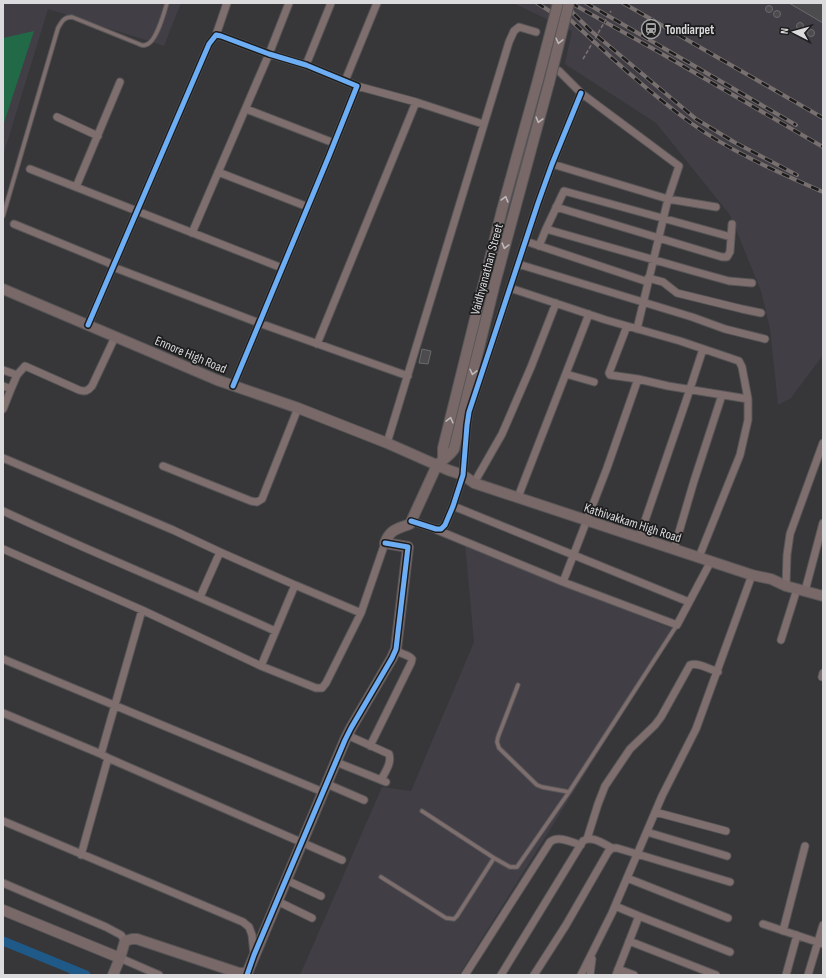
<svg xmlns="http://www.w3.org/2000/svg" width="826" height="978" font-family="'Sofia Sans Condensed',sans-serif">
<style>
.built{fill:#413e46}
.green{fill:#226948}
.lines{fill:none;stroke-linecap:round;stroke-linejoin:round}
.stream{stroke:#1f5987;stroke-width:2.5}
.canal{stroke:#1f5987;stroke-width:9}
.building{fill:#4c4b4d;stroke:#6b6a6c}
.lane-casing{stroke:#555456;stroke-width:5.5}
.street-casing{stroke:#555456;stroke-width:9}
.secondary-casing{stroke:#555456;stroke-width:12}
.lane{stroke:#7f6e6e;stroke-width:3.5}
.street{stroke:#7f6e6e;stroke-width:7}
.secondary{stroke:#786868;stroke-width:10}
.rail-casing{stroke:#78706f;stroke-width:4}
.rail{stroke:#1d1d1e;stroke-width:2.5;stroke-dasharray:8;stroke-linecap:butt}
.secondary-bridge-casing{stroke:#555456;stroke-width:12;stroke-linecap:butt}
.path-bridge{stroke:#7d7272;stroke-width:1.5;stroke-dasharray:4 2;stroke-linecap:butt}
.secondary-bridge{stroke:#786868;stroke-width:10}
.cycleway-casing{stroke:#1d1d1e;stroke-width:8}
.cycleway{stroke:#6dadf4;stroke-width:5}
.oneway{stroke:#bdb8ba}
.labels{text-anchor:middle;stroke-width:3.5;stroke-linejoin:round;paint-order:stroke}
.poi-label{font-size:13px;font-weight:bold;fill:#dbdadd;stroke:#1d1d1e;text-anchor:start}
.street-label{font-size:13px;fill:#dbdadd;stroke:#1d1d1e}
</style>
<rect width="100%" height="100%" fill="#373638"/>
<path class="built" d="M 3,3 L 181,3 L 164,46 L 48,9 L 3,156 Z
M 513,3 L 823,3 L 823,355 L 791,398 L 778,405 L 770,329 L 761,291 L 730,215 L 656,123 L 565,64 L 572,31 Z
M 465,544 L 675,630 L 459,975 L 300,975 L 382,787 L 411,791 L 474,642 Z"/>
<path class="green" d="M 34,31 L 3,126 L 3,38 Z"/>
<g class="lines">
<path class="stream" d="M 70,975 L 72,970"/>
<path class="canal" d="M 3,941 L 86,975"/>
</g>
<path class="building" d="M 789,3 L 823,3 L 823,23 Z
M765.5 9a3.5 3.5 0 1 1 7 0a3.5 3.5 0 1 1-7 0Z
M773.5 14a3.5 3.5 0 1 1 7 0a3.5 3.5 0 1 1-7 0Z
M796.5 26a3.5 3.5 0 1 1 7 0a3.5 3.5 0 1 1-7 0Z
M807.5 33a3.5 3.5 0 1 1 7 0a3.5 3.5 0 1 1-7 0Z
M 422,349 L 431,351 L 428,364 L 419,363 Z"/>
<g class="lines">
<g class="lane-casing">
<path id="lane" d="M 3,216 L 58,28 C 62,21 64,17 72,17 L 139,44 C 141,45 143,46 145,45 C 156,44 164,13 167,3
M 518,685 L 498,737 L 497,742 L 499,748 L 537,785 L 542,787 L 569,792
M 422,811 L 494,858
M 381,877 L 446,918 L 454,919 L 457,916 L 494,858 L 510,867 L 517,867 L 569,792 L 677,625"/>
</g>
<g class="street-casing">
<path id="street" d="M 216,35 L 227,3
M 306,65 L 331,3
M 559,71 L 581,93 L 679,166 L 668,199 L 716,207
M 345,81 L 377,3
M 357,86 L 416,102 L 483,124
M 246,109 L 334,143
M 57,117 L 98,136
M 552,164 L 668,199 L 637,329
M 30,169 L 282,268
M 218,172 L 308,207
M 76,187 L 120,82
M 556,207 L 722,257 L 727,257 L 730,252 L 732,224
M 14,224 L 109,263 L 113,267 L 259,323 L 408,376
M 546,229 L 693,271 L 729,281 L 752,283
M 192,233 L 269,54 L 289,3
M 525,241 L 648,282
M 539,246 L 546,229 L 564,191 L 731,237
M 518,264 L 692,317 L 725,329 L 765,339
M 648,278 L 663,282 L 677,293 L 742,309 L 761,313
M 510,288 L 606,320 L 680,341 L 739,361 L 742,367 L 748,399 L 748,420 L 740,455 L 699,557
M 88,325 L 209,44 L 216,35 L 221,36 L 269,54 L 306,65 L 357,86 L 329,156 L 233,386
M 627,326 L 609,373 L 610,375 L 638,379 L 668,386 L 748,399
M 317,344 L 416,102
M 3,370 L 17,375
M 566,374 L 594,382
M 3,386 L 11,389 L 3,409
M 11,389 L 17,375 L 25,366 L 79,390 C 85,392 88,391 92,386 L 115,337
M 387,443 L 509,42 L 514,31 L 519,27 L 536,32
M 3,458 L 173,530 L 220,552 L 200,597
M 163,466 L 251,501 L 257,502 L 262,499 L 298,408
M 474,483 L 502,434 L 531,367 L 556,303
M 518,497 L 589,314
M 453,506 L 689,602
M 3,511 C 93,553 185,590 275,631
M 411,521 L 436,529 L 441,529 L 445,525 L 453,506 L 463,475 L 467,425 L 469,412 L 538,203 L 552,164 L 581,93
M 437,530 L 563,582 L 677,625 L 711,561
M 639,538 L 687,398 L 703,349
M 3,549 L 142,610 L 101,754 L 108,758 L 81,855
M 674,549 L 694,481 L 722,395
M 220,552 L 295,585
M 563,582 L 607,468 L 638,379
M 786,586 L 787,555 L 790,534 L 823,443
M 805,591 L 823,523
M 142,610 L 261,666 L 316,688 L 322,688 L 326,683 L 361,613
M 781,640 L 797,589
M 3,659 L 323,792
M 261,666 L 295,585 L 361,613 L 385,543
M 822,677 L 823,673
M 3,713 L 101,754
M 347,735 L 389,754 C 392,763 385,772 381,780
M 370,746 L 411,663 L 412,659 C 408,654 400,655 396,649
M 108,758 L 342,860
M 336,762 L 386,782
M 327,784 L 364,800
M 655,812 L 726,831
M 3,821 L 243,922 L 249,927 L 252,935 L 254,954
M 647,832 L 727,856
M 587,839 L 598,804 L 605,786 L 630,749 L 655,725 L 661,717 L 690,665 C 698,662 709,669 718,672
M 627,878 L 728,918
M 286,880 L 321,896
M 3,883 L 106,927 L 121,935 L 125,941
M 277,901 L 312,918
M 615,906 L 639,916 L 616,975
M 639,916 L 730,952
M 763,924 L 823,944
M 783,931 L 805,846
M 629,941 L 716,975
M 120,958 L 159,975
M 618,969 L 634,975
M 465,975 L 550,842 C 558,835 571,842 581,845
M 501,975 L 583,841 C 592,835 604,844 612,848
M 534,975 L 566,925 L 608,852 L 612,848 L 617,848 L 637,854 L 730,882
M 581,975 L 612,913 L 662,796 L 696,729 L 752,575
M 590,975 L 592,959
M 786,975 L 797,935
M 808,975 L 823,925"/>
</g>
<g class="secondary-casing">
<path id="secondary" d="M 3,289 L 217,380 L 298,408 L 387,443 L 448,470 L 463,475 L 474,483 L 752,575 L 771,579 L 786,586 L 823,596
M 443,458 L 443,448 L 502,210 L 538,80
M 3,910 L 120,958 L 113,975
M 120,958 L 125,941 L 132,939 L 137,939 L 239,973 L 245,973 L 248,971 L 345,740 L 351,728 L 392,658 L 396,649 L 408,547 L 385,543 C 390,529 397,529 410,524 L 437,465 C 442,460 450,456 454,449 L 495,283 L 549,83"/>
</g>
<use href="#lane" class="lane"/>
<use href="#street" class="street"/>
<use href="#secondary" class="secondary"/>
<g class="rail-casing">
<path id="rail" d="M 537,3 L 565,21
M 552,3 C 597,44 641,87 691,123 C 731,152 778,172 823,192
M 563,3 L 590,30 L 696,119 L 734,142 L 797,175
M 571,3 L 657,51 L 823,147
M 586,3 L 796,125
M 623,3 L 823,118"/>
</g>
<use href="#rail" class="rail"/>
<g class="secondary-bridge-casing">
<path id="secondary-bridge" d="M 538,80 L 558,3
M 549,83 L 569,3"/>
</g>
<path class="path-bridge" d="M 583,59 L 611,11"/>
<use href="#secondary-bridge" class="secondary-bridge"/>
<g class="cycleway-casing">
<path id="cycleway" d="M 88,325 L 209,44 L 216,35 L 221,36 L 269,54 L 306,65 L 357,86 L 329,156 L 233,386
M 411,521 L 436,529 L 441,529 L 445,525 L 453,506 L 463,475 L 467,425 L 469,412 L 538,203 L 552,164 L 581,93
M 247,975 L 254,955 L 345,740 L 351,728 L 392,658 L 396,649 L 408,547 L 385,543"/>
</g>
<use href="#cycleway" class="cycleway"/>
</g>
<defs><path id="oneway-chevron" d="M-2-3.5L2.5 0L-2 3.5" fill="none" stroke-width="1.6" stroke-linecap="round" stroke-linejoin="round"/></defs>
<g class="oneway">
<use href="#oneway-chevron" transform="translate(559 41) rotate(104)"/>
<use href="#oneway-chevron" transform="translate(539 120) rotate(105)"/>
<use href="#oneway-chevron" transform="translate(505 199) rotate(-75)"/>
<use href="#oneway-chevron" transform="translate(505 246) rotate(105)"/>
<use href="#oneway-chevron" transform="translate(473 372) rotate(103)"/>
<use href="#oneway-chevron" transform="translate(450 420) rotate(-76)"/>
</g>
<defs>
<g id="station-ring" transform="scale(1)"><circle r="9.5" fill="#1d1d1e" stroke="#a2a1a3" stroke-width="1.5"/><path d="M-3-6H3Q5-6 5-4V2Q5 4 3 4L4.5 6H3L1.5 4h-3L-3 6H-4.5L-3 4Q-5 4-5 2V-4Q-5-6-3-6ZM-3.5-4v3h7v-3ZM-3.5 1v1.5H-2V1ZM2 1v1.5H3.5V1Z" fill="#a2a1a3"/></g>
</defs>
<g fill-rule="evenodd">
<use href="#station-ring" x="651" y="29"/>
</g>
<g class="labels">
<g class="poi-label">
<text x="665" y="34">Tondiarpet</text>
</g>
<g class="street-label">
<text transform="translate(486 269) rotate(-75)" y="5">Vaidhyanathan Street</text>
<text transform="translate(191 354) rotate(23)" y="5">Ennore High Road</text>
<text transform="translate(633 522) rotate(18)" y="5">Kathivakkam High Road</text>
</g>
</g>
<rect width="826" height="978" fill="none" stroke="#dbdadd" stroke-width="8"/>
<g transform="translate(794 32) rotate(276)" stroke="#1d1d1e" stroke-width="3" paint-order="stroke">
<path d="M0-3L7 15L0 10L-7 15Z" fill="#dbdadd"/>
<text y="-6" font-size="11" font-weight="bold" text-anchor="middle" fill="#dbdadd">N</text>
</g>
</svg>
